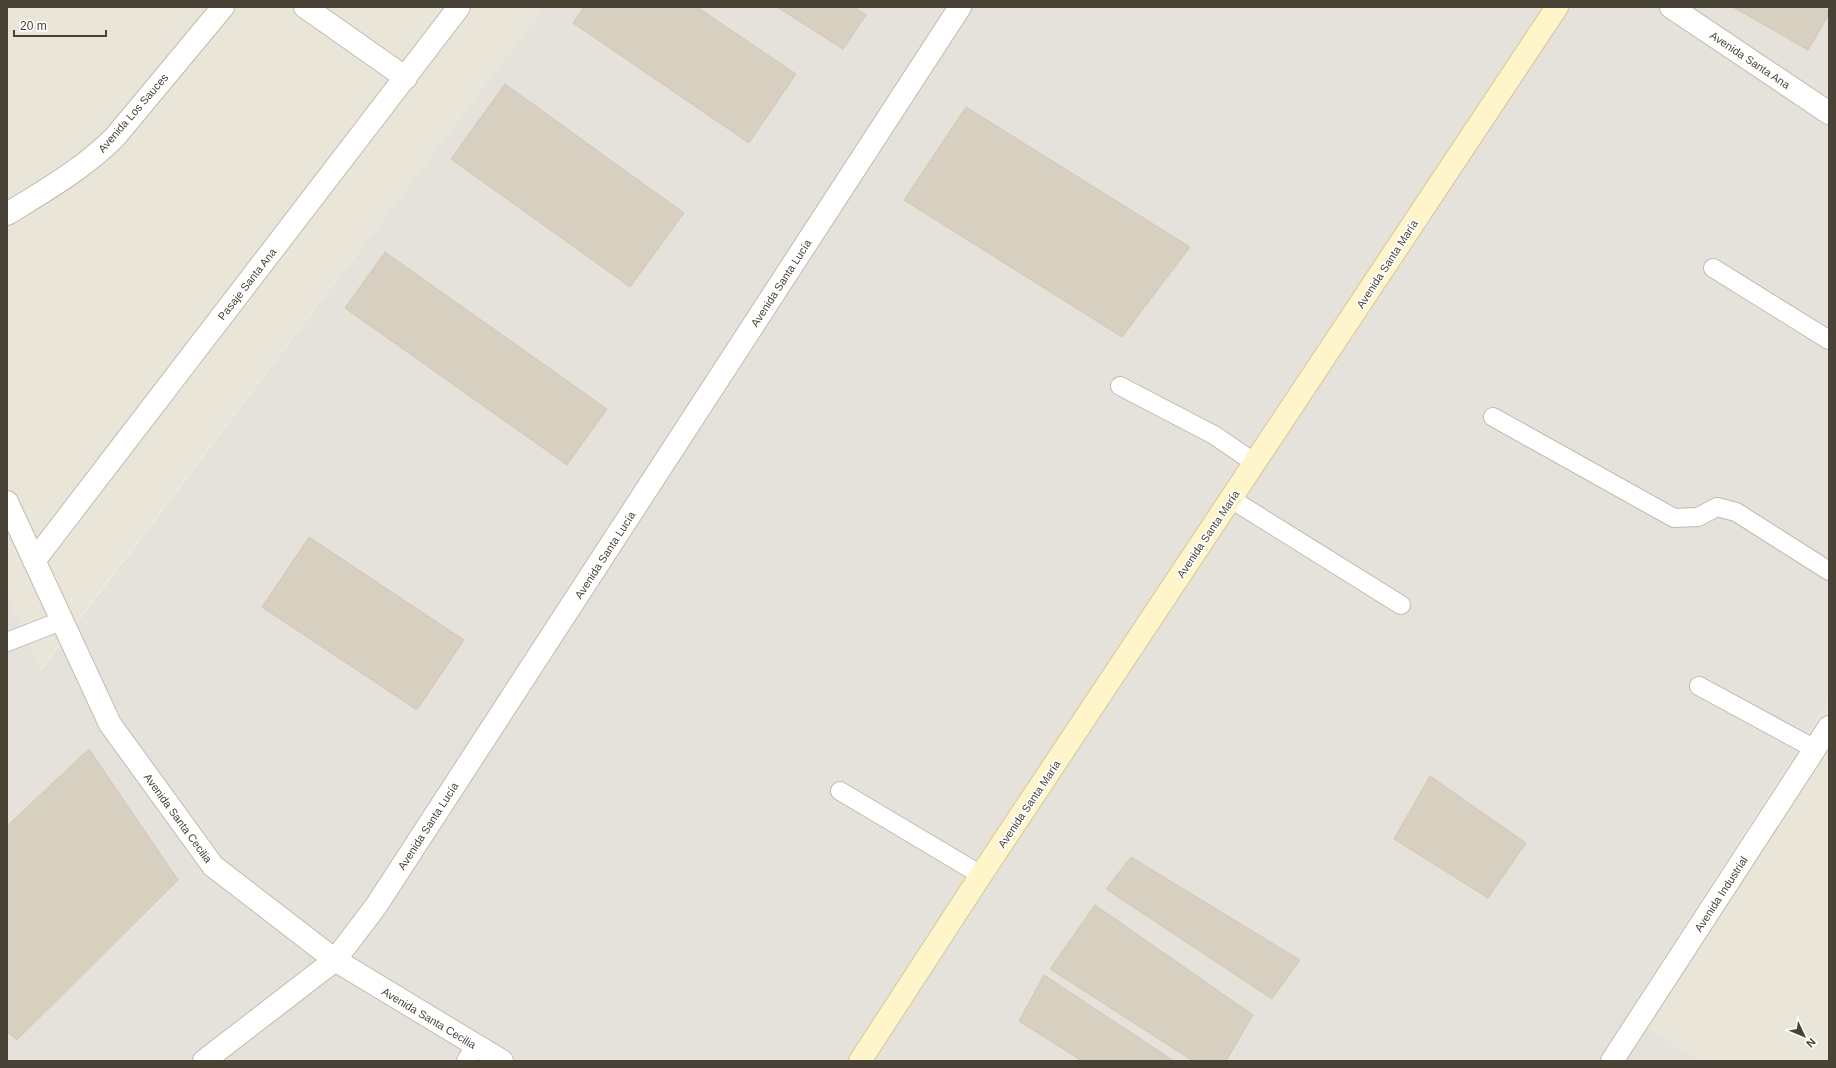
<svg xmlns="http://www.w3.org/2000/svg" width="1836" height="1068" font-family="Arial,sans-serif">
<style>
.residential{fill:#e9e5d8}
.industrial{fill:#e5e1db}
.building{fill:#d7cfbf;stroke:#d2c7b2}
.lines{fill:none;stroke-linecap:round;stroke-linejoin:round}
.lane-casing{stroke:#c1bbac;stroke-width:20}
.street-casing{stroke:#c1bbac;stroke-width:24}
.secondary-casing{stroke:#d6c899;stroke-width:24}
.lane{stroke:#fff;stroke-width:18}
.street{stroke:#fff;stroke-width:22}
.secondary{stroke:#fff5ca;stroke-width:22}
.labels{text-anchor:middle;stroke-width:3.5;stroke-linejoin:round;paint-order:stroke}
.street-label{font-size:11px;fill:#494337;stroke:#fff}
</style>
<rect width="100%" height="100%" fill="#f5f2ea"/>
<path class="residential" d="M 7,7 L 544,7 L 40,670 L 7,595 Z
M 1829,700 L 1829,1061 L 1699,1061 L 1628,1014 Z"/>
<path class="industrial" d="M 544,7 L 1829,7 L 1829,700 L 1628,1014 L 1699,1061 L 7,1061 L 7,595 L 41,670 Z"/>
<path class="building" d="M 584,7 L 697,7 L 796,74 L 749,143 L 573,23 Z
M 777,7 L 854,7 L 866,15 L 843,49 Z
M 1733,7 L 1821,7 L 1829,11 L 1829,14 L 1808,50 Z
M 505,84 L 684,213 L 630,287 L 451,159 Z
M 966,107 L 1190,247 L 1122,337 L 904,200 Z
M 385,252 L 607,409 L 567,465 L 345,308 Z
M 309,537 L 464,640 L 417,710 L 262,607 Z
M 89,749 L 178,880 L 17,1040 L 7,1032 L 7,826 Z
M 1430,776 L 1526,843 L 1488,898 L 1394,839 Z
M 1131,857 L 1300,960 L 1272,999 L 1106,889 Z
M 1095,905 L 1253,1015 L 1226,1061 L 1193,1061 L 1050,969 Z
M 1044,975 L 1174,1061 L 1082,1061 L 1019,1021 Z"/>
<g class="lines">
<g class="lane-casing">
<path id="lane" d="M 1713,268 L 1829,340
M 1120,386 L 1214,435 L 1255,463
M 1493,417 L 1674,518 L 1698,517 L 1717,507 L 1736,512 L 1829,571
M 1231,499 L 1401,605
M 7,642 L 61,621
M 1699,686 L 1815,749
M 840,791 L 981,875
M 466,1061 L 475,1046"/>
</g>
<g class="street-casing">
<path id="street" d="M 305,7 L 406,78
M 1671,7 L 1829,113
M 7,214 C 46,190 83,169 115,137 L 223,7
M 7,502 L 110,724 L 213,866 L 335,960 L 502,1061
M 34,561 L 459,7
M 204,1061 L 335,960 L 376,906 L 960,7
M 1612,1061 L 1829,727"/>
</g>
<g class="secondary-casing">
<path id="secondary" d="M 860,1061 L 981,875 L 1557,7"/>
</g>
<use href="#lane" class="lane"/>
<use href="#street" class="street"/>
<use href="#secondary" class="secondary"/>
</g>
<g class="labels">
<g class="street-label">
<text transform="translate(1750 60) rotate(34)" y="4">Avenida Santa Ana</text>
<text transform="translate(133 113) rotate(-49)" y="4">Avenida Los Sauces</text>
<text transform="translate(1387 264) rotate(-57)" y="4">Avenida Santa María</text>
<text transform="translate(781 283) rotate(-57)" y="4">Avenida Santa Lucía</text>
<text transform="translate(247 284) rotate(-52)" y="4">Pasaje Santa Ana</text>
<text transform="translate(1208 534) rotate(-56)" y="4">Avenida Santa María</text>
<text transform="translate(605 555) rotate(-57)" y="4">Avenida Santa Lucía</text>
<text transform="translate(1029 804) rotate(-56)" y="4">Avenida Santa María</text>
<text transform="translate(178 818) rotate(54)" y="4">Avenida Santa Cecilia</text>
<text transform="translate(428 826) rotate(-57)" y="4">Avenida Santa Lucía</text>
<text transform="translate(1721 894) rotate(-57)" y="4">Avenida Industrial</text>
<text transform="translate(429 1018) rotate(31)" y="4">Avenida Santa Cecilia</text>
</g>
</g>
<rect width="1836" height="1068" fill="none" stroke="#494337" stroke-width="16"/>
<g transform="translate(1804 1036) rotate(134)" stroke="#ffffff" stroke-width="3" paint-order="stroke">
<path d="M0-3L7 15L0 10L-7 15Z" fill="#494337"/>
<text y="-6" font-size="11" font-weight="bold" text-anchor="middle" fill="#494337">N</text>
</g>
<path d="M14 30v6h92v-6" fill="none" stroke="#494337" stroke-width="2"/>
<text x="20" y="30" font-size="12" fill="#494337" stroke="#ffffff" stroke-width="3" paint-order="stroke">20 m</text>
</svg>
